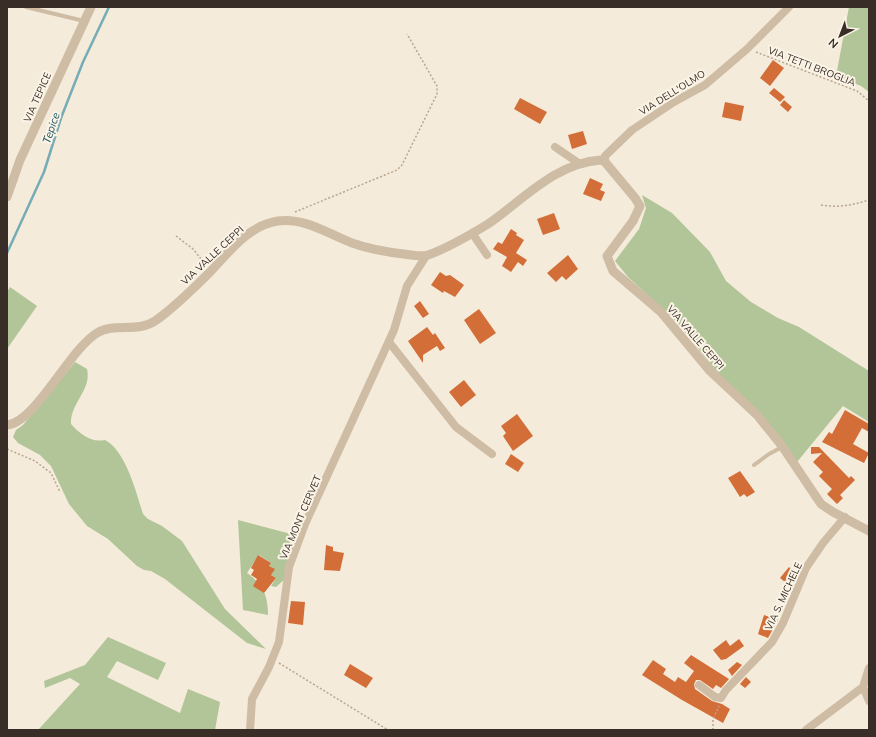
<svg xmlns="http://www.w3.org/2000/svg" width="876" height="737" font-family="Mulish,sans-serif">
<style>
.green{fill:#b1c598}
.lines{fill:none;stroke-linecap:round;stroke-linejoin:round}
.stream{stroke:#76acb5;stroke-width:2.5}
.building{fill:#d36e39}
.path{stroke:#baa68e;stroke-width:1.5;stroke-dasharray:2 2;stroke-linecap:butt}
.service{stroke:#cebca4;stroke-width:4}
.minor{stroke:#cebca4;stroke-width:8}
.tertiary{stroke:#cebca4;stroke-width:9}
.labels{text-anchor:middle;stroke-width:4;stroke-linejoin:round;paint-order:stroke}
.street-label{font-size:10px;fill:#392e27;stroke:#fbf4e7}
.water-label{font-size:11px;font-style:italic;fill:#18535f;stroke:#fbf4e7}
</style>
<rect width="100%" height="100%" fill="#f4ebda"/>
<path class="green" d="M 849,7 L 869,7 L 869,92 L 861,86 L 836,76 Z
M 642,195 L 672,213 L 710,252 L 726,281 L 751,302 L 778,318 L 799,327 L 869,371 L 869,422 L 843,406 L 797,462 L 714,369 L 678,323 L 628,277 L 615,261 L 639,229 L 646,208 Z
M 10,287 L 37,306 L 7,349 L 7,292 Z
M 75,362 L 87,369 C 92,390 70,403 71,424 C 80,434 91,443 105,440 C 126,451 136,492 143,514 L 148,519 L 162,526 L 182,541 L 225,609 L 266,649 L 247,643 L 165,579 L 151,571 L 144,570 L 137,566 L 108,539 L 87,526 L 69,504 L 51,466 L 40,455 L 18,443 L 13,437 L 16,430 L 23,425 Z
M 238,520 L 291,534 L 285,579 L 276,587 L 271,586 L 276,578 L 271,575 L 274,569 L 269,566 L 271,563 L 259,555 L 247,573 C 263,584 268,596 268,615 L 243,610 Z
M 108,637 L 166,663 L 158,680 L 117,661 L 107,677 L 180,713 L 188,689 L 220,702 L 215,730 L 38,730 L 80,684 L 70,678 L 45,688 L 44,681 L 85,665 Z"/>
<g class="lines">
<path class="stream" d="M 7,253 L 44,172 L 61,118 L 83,62 L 109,7"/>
</g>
<path class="building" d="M 773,60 L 784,68 L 770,86 L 760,78 Z
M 774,88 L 785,97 L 780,102 L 769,93 Z
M 520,98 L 547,112 L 540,124 L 514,109 Z
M 784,100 L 792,107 L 788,112 L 780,105 Z
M 725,102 L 744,106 L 741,121 L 722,117 Z
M 583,131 L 587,144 L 572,149 L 568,135 Z
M 590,178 L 603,184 L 600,190 L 605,192 L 601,201 L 583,194 Z
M 554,213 L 560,229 L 543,235 L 537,219 Z
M 511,229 L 517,233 L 516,235 L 524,240 L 516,253 L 527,260 L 523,266 L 518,262 L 511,272 L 502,266 L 507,257 L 493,249 L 498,242 L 502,244 Z
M 568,255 L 578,269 L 566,280 L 562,276 L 556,282 L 547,273 Z
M 440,272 L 446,276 L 450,275 L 464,285 L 455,297 L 444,291 L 443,293 L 431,285 Z
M 420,301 L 429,314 L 423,318 L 414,306 Z
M 479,309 L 496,333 L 480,344 L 464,320 Z
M 427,327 L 433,335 L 435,333 L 445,348 L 440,351 L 437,346 L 423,355 L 423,363 L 408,341 Z
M 464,380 L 476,395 L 461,407 L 449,392 Z
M 845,410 L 869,424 L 869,432 L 862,428 L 853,444 L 869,453 L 864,463 L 822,442 L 829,432 L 832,434 Z
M 517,414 L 533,436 L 513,451 L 503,436 L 506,433 L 501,426 Z
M 811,447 L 819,447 L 849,478 L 851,476 L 855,480 L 840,495 L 843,498 L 837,504 L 827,494 L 832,489 L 819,476 L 823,472 L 813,462 L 822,453 L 811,454 Z
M 511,454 L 524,463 L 518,472 L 505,464 Z
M 740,471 L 755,492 L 747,497 L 744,494 L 740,497 L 728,478 Z
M 326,545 L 333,547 L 333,551 L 344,553 L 340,571 L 324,570 Z
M 258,555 L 271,563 L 269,566 L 275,569 L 271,575 L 276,578 L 264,593 L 253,586 L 257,579 L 251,575 L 254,570 L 251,568 Z
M 789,567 L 794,572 L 785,582 L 780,578 Z
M 291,601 L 305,602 L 303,625 L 288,623 Z
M 764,615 L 778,620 L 768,638 L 758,634 Z
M 739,639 L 744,646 L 726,659 L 721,660 L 713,650 L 726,640 L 730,646 Z
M 691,655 L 729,679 L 721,688 L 716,685 L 713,689 L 700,680 L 696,680 L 694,684 L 695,689 L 712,701 L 722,704 L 730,709 L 723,723 L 682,700 L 642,675 L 653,660 L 666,669 L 663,674 L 675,682 L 678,677 L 686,682 L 694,671 L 684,663 Z
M 737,662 L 742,665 L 732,676 L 728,670 Z
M 350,664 L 373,678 L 366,688 L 344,675 Z
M 746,677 L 751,682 L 745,688 L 740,684 Z"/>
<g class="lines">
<path class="path" d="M 756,52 L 857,91 L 869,101
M 821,205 C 838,208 853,205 869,200
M 295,212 L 397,170 L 402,165 L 437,94 L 437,86 L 407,34
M 176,236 L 193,249 L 206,265
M 7,449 L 35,461 L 51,473 L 60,492
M 279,663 L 388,730
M 713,730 L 713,719 L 719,706"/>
<path class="service" d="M 26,7 L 84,21
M 754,465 L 769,454 L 782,447"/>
<path class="minor" d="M 555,147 L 580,164
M 605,162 L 605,156 L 632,130 L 674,102 L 705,85 L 747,49 L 789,7
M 472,233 L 487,255
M 389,342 L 456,427 L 492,454
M 699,685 L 715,697 L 721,698 L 726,690 L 772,642 L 783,623 L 806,568 L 823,543 L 845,517
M 863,687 L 869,701
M 250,730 L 252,699 L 269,667 L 279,642 L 289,567 L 305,524 L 394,330 L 407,286 L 426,256
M 806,730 L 863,687 L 869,668"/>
<path class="tertiary" d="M 7,197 L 20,160 L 91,7
M 7,425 C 36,422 69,350 97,333 C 115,322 137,333 155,321 C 174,308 195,287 211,271 C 229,252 249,225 278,221 C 303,217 329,234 352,243 C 369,249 386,252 404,254 C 411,255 421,257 428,255 C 448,248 470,235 488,224 C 523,200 555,163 601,160 L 605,162 L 635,198 L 640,206 L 633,221 L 607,256 L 613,271 L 661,312 L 710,371 L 757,415 L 782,446 L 821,504 L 833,512 L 869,531"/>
</g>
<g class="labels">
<g class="street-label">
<text transform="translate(812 66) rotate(21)" y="4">VIA TETTI BROGLIA</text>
<text transform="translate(672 92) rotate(-32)" y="4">VIA DELL'OLMO</text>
<text transform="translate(37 97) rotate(-66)" y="4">VIA TEPICE</text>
<text transform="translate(212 255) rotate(-43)" y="4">VIA VALLE CEPPI</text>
<text transform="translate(696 337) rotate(49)" y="4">VIA VALLE CEPPI</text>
<text transform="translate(300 517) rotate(-67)" y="4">VIA MONT CERVET</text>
<text transform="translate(783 596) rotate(-65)" y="4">VIA S. MICHELE</text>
</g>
<g class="water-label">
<text transform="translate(51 128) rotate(-71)" y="4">Tepice</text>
</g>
</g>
<rect width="876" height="737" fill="none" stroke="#392e27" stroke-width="16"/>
<g transform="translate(840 36) rotate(222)" stroke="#fbf4e7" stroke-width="3" paint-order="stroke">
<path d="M0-3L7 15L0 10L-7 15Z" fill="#392e27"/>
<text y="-6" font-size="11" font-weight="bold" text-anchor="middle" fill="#392e27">N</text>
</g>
</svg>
